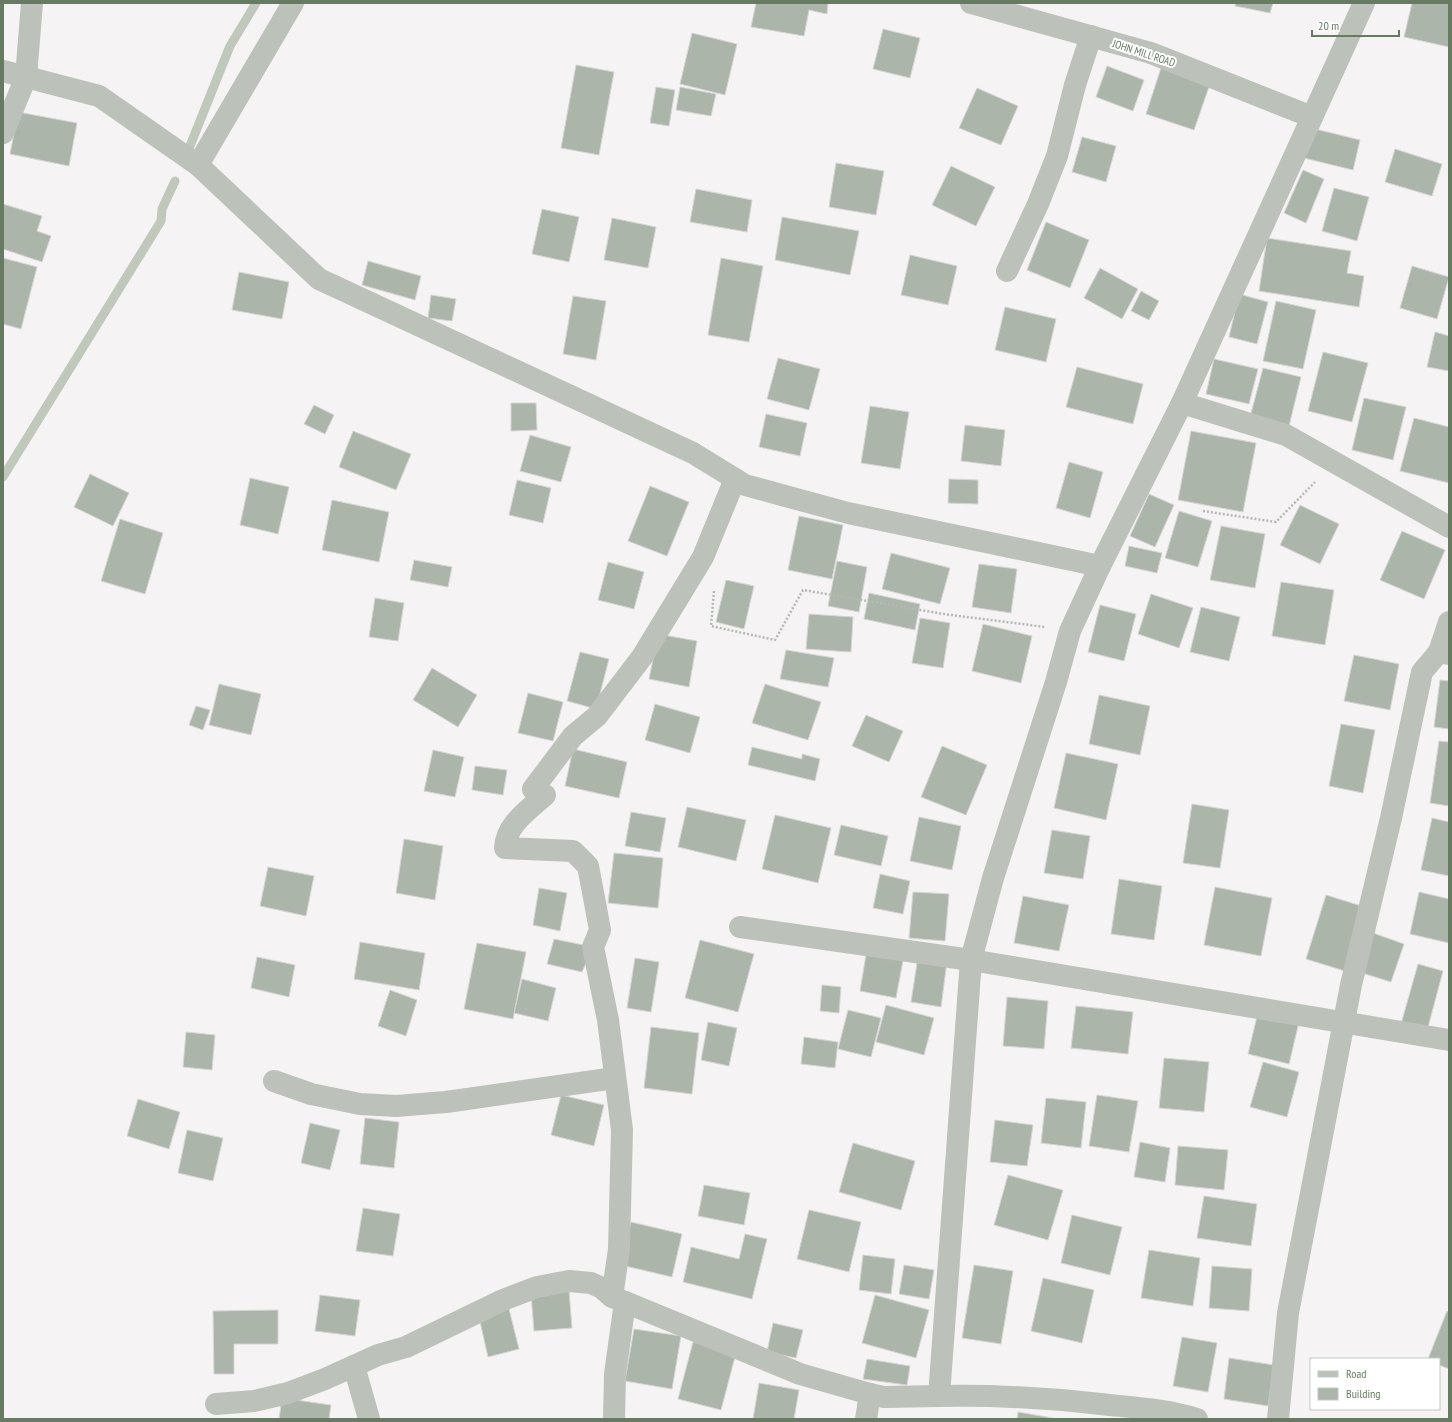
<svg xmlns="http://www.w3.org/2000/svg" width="1452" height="1422" font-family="'PT Sans Narrow',sans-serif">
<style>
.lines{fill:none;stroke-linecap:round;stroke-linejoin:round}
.stream{stroke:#bfc8ba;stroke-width:9}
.building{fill:#abb5a9;stroke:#d7d5d6}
.path{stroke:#b4b9b3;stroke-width:2.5;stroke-dasharray:2 2;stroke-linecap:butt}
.street{stroke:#bcc2ba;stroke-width:22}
.labels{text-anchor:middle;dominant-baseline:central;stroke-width:4;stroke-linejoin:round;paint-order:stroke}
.street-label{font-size:11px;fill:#677b63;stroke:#fff}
</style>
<rect width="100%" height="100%" fill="#f6f3f4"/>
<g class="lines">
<g class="stream">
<path d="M 190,146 L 230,46 L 256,3"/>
<path d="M 3,477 L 161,221 L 162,209 L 175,181"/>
</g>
</g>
<g class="building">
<path d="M 756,3 L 828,3 L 827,14 L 809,10 L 804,36 L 751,27 Z"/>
<path d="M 1236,3 L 1273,3 L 1270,13 L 1235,6 Z"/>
<path d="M 1412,3 L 1449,3 L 1449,47 L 1404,37 Z"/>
<path d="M 883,29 L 920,38 L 910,78 L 873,69 Z"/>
<path d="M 692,33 L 737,44 L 725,95 L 680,84 Z"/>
<path d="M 576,65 L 614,72 L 599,155 L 561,148 Z"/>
<path d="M 1107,66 L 1144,80 L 1133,111 L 1096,97 Z"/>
<path d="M 1161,68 L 1210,84 L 1194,130 L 1146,114 Z"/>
<path d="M 656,87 L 675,90 L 669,126 L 650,123 Z"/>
<path d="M 680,87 L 716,94 L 711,116 L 676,110 Z"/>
<path d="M 977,88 L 1018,106 L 1001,145 L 959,128 Z"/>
<path d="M 18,112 L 77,123 L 69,166 L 10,154 Z"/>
<path d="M 1307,127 L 1360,140 L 1353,170 L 1300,157 Z"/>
<path d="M 1082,137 L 1116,146 L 1106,182 L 1072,172 Z"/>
<path d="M 1395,149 L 1442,164 L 1432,196 L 1385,182 Z"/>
<path d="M 836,163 L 884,171 L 876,215 L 829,207 Z"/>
<path d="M 951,166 L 995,187 L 976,226 L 932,205 Z"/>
<path d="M 1303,170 L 1324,179 L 1306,223 L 1284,213 Z"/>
<path d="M 1334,188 L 1369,197 L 1357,241 L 1322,231 Z"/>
<path d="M 696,189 L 752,200 L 747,232 L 690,222 Z"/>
<path d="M 3,204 L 42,216 L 37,231 L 51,236 L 42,262 L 3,249 Z"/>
<path d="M 542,209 L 579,217 L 569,262 L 532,254 Z"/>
<path d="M 782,217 L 859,231 L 850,275 L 775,260 Z"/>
<path d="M 612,218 L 656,227 L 648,268 L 604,260 Z"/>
<path d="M 1046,222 L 1089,240 L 1070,288 L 1027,270 Z"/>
<path d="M 1267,238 L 1351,251 L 1347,273 L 1364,276 L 1359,307 L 1259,291 Z"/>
<path d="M 910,255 L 957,266 L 948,305 L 901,295 Z"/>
<path d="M 3,258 L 37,267 L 21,329 L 3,324 Z"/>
<path d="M 721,258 L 763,266 L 749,342 L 708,335 Z"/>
<path d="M 368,261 L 421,276 L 415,300 L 362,285 Z"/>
<path d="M 1412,266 L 1449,277 L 1437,319 L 1400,308 Z"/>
<path d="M 1100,268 L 1138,289 L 1122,319 L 1084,298 Z"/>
<path d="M 239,272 L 289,282 L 282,319 L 232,310 Z"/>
<path d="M 1141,291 L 1159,301 L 1149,320 L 1131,311 Z"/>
<path d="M 1239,294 L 1268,302 L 1257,344 L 1229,337 Z"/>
<path d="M 431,295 L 456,299 L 452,321 L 428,318 Z"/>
<path d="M 573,296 L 606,301 L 596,360 L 563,354 Z"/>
<path d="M 1276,301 L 1316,310 L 1303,369 L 1263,361 Z"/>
<path d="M 1005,307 L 1056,319 L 1046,362 L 995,350 Z"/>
<path d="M 1435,332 L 1449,336 L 1449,371 L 1427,367 Z"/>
<path d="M 1323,352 L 1368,363 L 1352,422 L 1308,411 Z"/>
<path d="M 778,358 L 820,369 L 809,410 L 767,399 Z"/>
<path d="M 1214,359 L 1258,369 L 1249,404 L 1206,394 Z"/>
<path d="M 1077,367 L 1143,384 L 1133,424 L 1066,407 Z"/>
<path d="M 1263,368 L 1301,377 L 1289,426 L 1250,417 Z"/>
<path d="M 1364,398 L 1406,407 L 1393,460 L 1352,450 Z"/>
<path d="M 511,403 L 536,403 L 537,430 L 511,431 Z"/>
<path d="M 314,405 L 334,415 L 325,434 L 304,424 Z"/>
<path d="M 870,406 L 909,412 L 900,469 L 861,463 Z"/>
<path d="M 766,414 L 807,423 L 800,456 L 759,447 Z"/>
<path d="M 1414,418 L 1449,427 L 1449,483 L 1400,471 Z"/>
<path d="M 965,425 L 1005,430 L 1001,466 L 961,461 Z"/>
<path d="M 353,431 L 411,454 L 396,490 L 339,467 Z"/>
<path d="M 1191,431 L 1256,443 L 1243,512 L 1178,500 Z"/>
<path d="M 530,435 L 571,447 L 561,482 L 520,471 Z"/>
<path d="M 1069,462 L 1103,472 L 1090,518 L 1056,508 Z"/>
<path d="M 90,474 L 129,493 L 113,526 L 74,507 Z"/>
<path d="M 250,478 L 289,487 L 278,534 L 240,525 Z"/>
<path d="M 949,479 L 978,480 L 978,504 L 948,503 Z"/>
<path d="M 517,480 L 551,488 L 543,523 L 509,515 Z"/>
<path d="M 650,486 L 689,502 L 667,556 L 628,541 Z"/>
<path d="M 1149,494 L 1174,505 L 1155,547 L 1130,536 Z"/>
<path d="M 332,500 L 389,512 L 379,562 L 322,550 Z"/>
<path d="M 1300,505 L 1339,524 L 1320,564 L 1280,545 Z"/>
<path d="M 1179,511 L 1212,521 L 1198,567 L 1165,558 Z"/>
<path d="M 799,516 L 843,525 L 832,579 L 788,570 Z"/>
<path d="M 120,519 L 163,533 L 145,594 L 101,581 Z"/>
<path d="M 1221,526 L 1265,534 L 1255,588 L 1210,580 Z"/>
<path d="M 1402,531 L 1445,550 L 1424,599 L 1380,580 Z"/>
<path d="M 1129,546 L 1162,553 L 1157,573 L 1125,566 Z"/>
<path d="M 891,553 L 950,568 L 940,604 L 882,589 Z"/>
<path d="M 414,560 L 452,567 L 448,587 L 410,580 Z"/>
<path d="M 837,561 L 867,567 L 859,612 L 828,606 Z"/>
<path d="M 608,562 L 644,572 L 634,609 L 598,600 Z"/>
<path d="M 979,564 L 1017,569 L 1011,613 L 972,607 Z"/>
<path d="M 726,580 L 754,586 L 744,629 L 716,622 Z"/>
<path d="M 1281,582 L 1334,590 L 1325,645 L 1272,636 Z"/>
<path d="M 869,593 L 920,604 L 915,630 L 864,619 Z"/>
<path d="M 1151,594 L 1193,608 L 1179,648 L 1138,634 Z"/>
<path d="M 375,598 L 404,603 L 398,641 L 369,637 Z"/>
<path d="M 1100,605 L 1136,614 L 1124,661 L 1088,652 Z"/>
<path d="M 1201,607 L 1240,617 L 1229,661 L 1190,652 Z"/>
<path d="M 809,614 L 853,617 L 851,652 L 806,649 Z"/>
<path d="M 920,618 L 950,623 L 943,668 L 912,663 Z"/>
<path d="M 983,624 L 1032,636 L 1021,683 L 972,671 Z"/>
<path d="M 658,634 L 697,641 L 689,687 L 649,679 Z"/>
<path d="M 786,650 L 834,658 L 828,687 L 780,679 Z"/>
<path d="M 580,652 L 609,659 L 596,709 L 567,701 Z"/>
<path d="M 1354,655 L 1399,664 L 1390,710 L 1344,701 Z"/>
<path d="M 432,668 L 477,695 L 458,727 L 413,700 Z"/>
<path d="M 1440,680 L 1449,681 L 1449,729 L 1434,727 Z"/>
<path d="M 219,684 L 261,694 L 251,735 L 209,725 Z"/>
<path d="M 765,684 L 821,702 L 808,740 L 752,723 Z"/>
<path d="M 528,693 L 563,702 L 553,741 L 518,733 Z"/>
<path d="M 1099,695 L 1150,706 L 1140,755 L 1089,744 Z"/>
<path d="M 655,704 L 700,717 L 690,753 L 645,740 Z"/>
<path d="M 196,706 L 210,710 L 203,730 L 189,725 Z"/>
<path d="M 866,715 L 903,731 L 889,762 L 852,746 Z"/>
<path d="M 1341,724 L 1375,730 L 1363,793 L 1329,786 Z"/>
<path d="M 1439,741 L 1449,742 L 1449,806 L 1430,803 Z"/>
<path d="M 942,746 L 987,765 L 966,815 L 921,797 Z"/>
<path d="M 752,747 L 802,759 L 802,754 L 820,759 L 815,781 L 748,765 Z"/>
<path d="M 573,749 L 627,762 L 619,798 L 565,786 Z"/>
<path d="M 433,750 L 464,757 L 455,797 L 424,791 Z"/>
<path d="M 1066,753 L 1118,764 L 1106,820 L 1054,808 Z"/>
<path d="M 475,766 L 507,770 L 503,795 L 472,790 Z"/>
<path d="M 1192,804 L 1229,810 L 1220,868 L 1183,863 Z"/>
<path d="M 687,807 L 746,820 L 736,861 L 678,847 Z"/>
<path d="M 631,812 L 666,818 L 660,852 L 625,846 Z"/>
<path d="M 775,815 L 831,828 L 818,883 L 762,869 Z"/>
<path d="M 919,817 L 961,826 L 952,870 L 910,861 Z"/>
<path d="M 1432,818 L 1449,822 L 1449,876 L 1421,870 Z"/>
<path d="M 841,825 L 888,836 L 881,866 L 834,855 Z"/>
<path d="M 1052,830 L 1090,836 L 1083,879 L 1044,873 Z"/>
<path d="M 404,839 L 443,846 L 435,900 L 396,893 Z"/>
<path d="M 614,853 L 663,858 L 658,908 L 608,903 Z"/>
<path d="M 268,867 L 314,876 L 306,916 L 260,906 Z"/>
<path d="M 880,874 L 910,881 L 903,914 L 873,908 Z"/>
<path d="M 1119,879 L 1162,886 L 1154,940 L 1111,934 Z"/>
<path d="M 1215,887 L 1272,898 L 1261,956 L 1204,945 Z"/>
<path d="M 539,888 L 567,893 L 560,931 L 533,925 Z"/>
<path d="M 913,892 L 949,894 L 945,941 L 909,938 Z"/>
<path d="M 1419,892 L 1449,899 L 1449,943 L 1410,934 Z"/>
<path d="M 1326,895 L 1368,908 L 1348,972 L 1306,959 Z"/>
<path d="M 1023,896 L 1069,905 L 1059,951 L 1014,943 Z"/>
<path d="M 1373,933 L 1404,944 L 1391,982 L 1359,972 Z"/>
<path d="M 554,939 L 593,947 L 582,972 L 547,964 Z"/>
<path d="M 700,940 L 754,954 L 738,1012 L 685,998 Z"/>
<path d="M 360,942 L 425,953 L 419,990 L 354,979 Z"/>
<path d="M 477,943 L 526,952 L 513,1019 L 464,1009 Z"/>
<path d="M 867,949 L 904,955 L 896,998 L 860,991 Z"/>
<path d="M 257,957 L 295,965 L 289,997 L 251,988 Z"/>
<path d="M 918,957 L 947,961 L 941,1007 L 911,1002 Z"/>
<path d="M 635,958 L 659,962 L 651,1012 L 627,1008 Z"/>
<path d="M 1418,964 L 1443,971 L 1427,1031 L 1401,1024 Z"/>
<path d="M 522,979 L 556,988 L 548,1021 L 514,1013 Z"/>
<path d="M 822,985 L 841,987 L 839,1013 L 820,1011 Z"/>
<path d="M 390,990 L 417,1000 L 406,1036 L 378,1026 Z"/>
<path d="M 1007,997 L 1048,1001 L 1044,1049 L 1003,1046 Z"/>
<path d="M 886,1005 L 934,1018 L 924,1055 L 876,1042 Z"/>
<path d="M 1076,1006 L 1133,1012 L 1128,1054 L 1071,1048 Z"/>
<path d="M 848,1010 L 881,1018 L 871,1057 L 838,1049 Z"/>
<path d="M 1258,1012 L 1299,1022 L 1289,1064 L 1248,1054 Z"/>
<path d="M 708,1022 L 737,1028 L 729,1066 L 701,1060 Z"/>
<path d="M 651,1027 L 699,1033 L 692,1094 L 644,1088 Z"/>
<path d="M 186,1032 L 215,1035 L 212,1070 L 183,1067 Z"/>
<path d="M 804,1037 L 838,1042 L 835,1068 L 801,1064 Z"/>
<path d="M 1164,1058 L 1209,1062 L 1204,1112 L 1159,1108 Z"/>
<path d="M 1263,1062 L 1299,1072 L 1287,1117 L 1250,1107 Z"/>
<path d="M 561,1095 L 604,1105 L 594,1146 L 551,1135 Z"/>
<path d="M 1097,1095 L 1138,1101 L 1129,1152 L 1089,1146 Z"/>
<path d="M 1046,1098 L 1086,1102 L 1081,1148 L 1041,1143 Z"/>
<path d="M 138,1099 L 180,1112 L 169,1149 L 127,1136 Z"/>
<path d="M 365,1118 L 399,1122 L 394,1168 L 360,1164 Z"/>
<path d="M 995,1120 L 1033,1125 L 1027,1166 L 990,1162 Z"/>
<path d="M 310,1123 L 340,1130 L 330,1170 L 301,1163 Z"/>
<path d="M 187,1130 L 223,1138 L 213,1181 L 178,1173 Z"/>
<path d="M 1140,1142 L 1170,1148 L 1165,1182 L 1134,1177 Z"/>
<path d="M 853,1143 L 915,1161 L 901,1210 L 839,1192 Z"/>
<path d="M 1178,1146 L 1228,1150 L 1224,1190 L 1175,1185 Z"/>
<path d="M 1008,1175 L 1063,1190 L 1048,1240 L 994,1225 Z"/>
<path d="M 704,1185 L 750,1193 L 744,1225 L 698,1216 Z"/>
<path d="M 1204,1196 L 1257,1204 L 1251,1246 L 1197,1238 Z"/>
<path d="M 363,1208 L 400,1214 L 393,1256 L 356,1251 Z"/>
<path d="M 809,1210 L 861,1222 L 849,1272 L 797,1259 Z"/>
<path d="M 1072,1215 L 1122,1227 L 1110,1275 L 1061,1263 Z"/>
<path d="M 631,1222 L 682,1234 L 672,1277 L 621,1265 Z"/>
<path d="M 745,1234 L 767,1239 L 752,1299 L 683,1282 L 691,1247 L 739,1259 Z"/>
<path d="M 1149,1250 L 1200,1258 L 1193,1306 L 1141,1298 Z"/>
<path d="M 863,1255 L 895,1259 L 891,1294 L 859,1290 Z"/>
<path d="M 904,1265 L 934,1270 L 929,1299 L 899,1294 Z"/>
<path d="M 974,1265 L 1013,1271 L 1001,1344 L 962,1338 Z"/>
<path d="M 1212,1266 L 1252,1269 L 1249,1311 L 1209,1308 Z"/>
<path d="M 1043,1278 L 1094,1290 L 1082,1343 L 1031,1331 Z"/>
<path d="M 569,1291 L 572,1328 L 534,1331 L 531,1294 Z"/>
<path d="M 320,1295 L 360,1300 L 355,1336 L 315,1331 Z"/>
<path d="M 875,1295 L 929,1310 L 916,1358 L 862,1343 Z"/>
<path d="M 509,1309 L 519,1349 L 488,1357 L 479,1317 Z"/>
<path d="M 278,1310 L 278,1344 L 234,1344 L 234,1374 L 214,1374 L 213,1311 Z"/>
<path d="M 1447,1311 L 1449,1312 L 1449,1369 L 1439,1365 L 1439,1359 L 1428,1359 Z"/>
<path d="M 773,1323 L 803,1330 L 796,1358 L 767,1352 Z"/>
<path d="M 634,1329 L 681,1336 L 672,1389 L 625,1381 Z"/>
<path d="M 1182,1337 L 1217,1343 L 1208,1392 L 1173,1386 Z"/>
<path d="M 693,1342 L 736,1353 L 721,1410 L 678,1399 Z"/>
<path d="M 1229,1358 L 1274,1365 L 1268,1406 L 1224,1399 Z"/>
<path d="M 867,1359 L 910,1366 L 907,1385 L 863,1379 Z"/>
<path d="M 759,1383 L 799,1390 L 794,1419 L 753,1419 Z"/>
<path d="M 282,1398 L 331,1405 L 329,1419 L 279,1419 Z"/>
<path d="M 1018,1412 L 1058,1419 L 1017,1419 Z"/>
</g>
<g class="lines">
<g class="path">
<path d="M 1203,511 L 1276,522 L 1315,482"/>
<path d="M 714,591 L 711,626 L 775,640 L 803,590 L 944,614 L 1045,627"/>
</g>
<g class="street">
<path d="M 971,3 L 1151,53 L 1312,117"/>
<path d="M 3,71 L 99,96 L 198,165 L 319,279 L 693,453 L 745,485 L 848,513 L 1100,566"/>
<path d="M 3,133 L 26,77 L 32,3"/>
<path d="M 198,165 L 293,3"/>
<path d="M 1007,271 L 1038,204 L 1057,156 L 1075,85 L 1091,36"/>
<path d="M 1182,403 L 1286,435 L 1449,527"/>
<path d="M 1449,622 L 1439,652 L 1449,654"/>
<path d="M 740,927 L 971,960 L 1449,1040"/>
<path d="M 274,1081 L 311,1094 L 360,1104 L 396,1106 L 446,1102 L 615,1078"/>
<path d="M 625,1302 L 800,1374 L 870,1394"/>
<path d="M 354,1366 L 369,1419"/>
<path d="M 939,1396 C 997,1395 1053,1398 1110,1405 C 1140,1408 1168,1410 1197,1419"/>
<path d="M 216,1404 L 254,1401 L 288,1393 L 325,1379 L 378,1355 L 406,1347 L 503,1300 L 537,1287 L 569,1281 L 591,1283 L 602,1288 L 612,1297"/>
<path d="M 614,1419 L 615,1374 L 625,1302 L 612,1297 L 619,1249 L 622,1130 L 608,1020 L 593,947 L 600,930 L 595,903 L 588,866 L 573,851 L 505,848 C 506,824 529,810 545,795 L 533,789 L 573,736 L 597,716 L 642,657 L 703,557 L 735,479"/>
<path d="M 866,1419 L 870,1394 L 884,1397 L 939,1396 L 971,960 L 993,878 L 1056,682 L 1070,631 L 1100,566 L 1182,403 L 1364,3"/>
<path d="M 1278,1419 L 1288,1313 L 1351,985 L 1391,818 L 1422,672 L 1439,652"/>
</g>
</g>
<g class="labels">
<g class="street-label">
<text transform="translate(1144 53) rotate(18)">JOHN MILL ROAD</text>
</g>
</g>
<rect width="1452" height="1422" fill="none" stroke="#677b63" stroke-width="8"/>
<rect x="1310" y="1358" width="130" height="52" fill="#ffffff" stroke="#c2cac1"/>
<rect x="1318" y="1371" width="20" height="6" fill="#bcc2ba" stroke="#c2cac1"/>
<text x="1346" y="1378" font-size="12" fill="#677b63">Road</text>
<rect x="1318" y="1388" width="20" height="12" fill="#abb5a9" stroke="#c2cac1"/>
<text x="1346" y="1398" font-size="12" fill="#677b63">Building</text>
<path d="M1312 30v6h87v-6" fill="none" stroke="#677b63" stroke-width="2"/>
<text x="1318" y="30" font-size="12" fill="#677b63" stroke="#ffffff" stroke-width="3" paint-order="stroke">20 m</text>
</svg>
